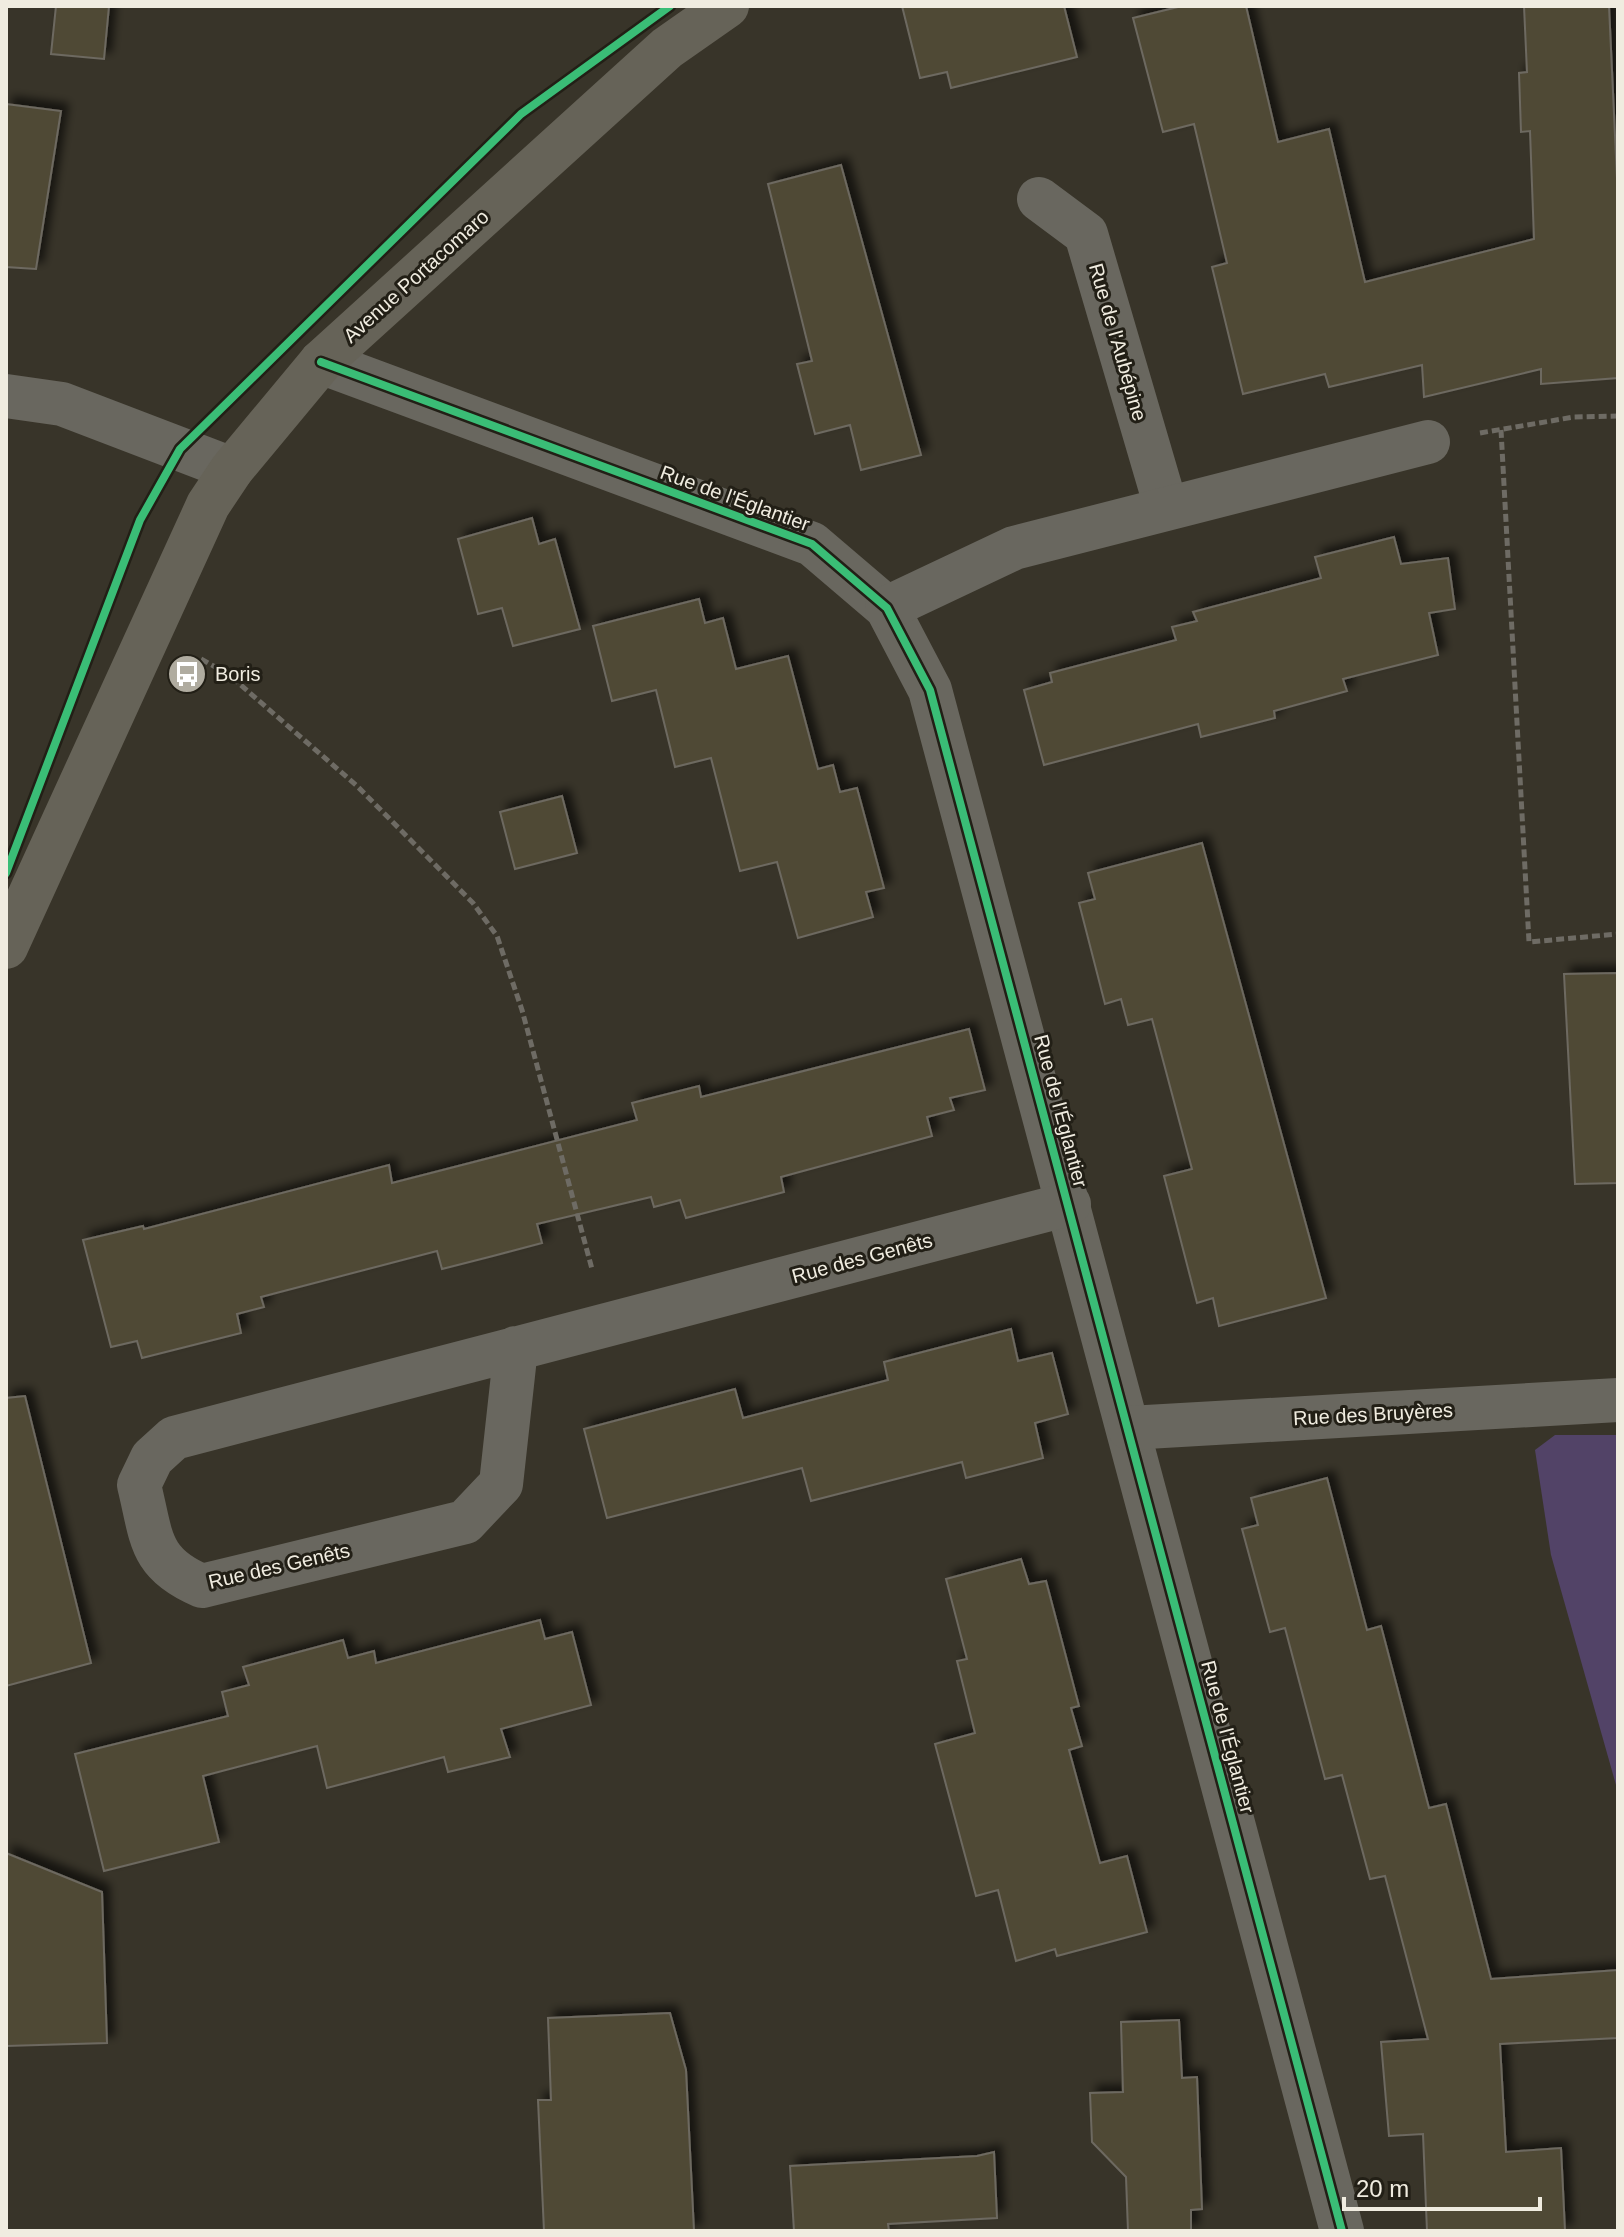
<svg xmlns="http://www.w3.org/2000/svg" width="1624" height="2237" font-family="Arial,sans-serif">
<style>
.green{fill:#524367}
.building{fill:#4f4936;stroke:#6d6960;stroke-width:2;filter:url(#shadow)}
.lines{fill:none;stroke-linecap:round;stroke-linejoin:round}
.path{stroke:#6e6b64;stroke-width:5;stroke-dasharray:8 4;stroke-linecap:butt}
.street{stroke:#69675f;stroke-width:44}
.secondary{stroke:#666358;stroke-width:44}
.cycleway-casing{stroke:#221f16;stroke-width:13}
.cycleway{stroke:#3abd76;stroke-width:8}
.labels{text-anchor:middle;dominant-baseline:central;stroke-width:6;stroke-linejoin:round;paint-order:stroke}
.street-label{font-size:20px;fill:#f0ece0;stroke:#221f16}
.poi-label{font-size:20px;fill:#f0ece0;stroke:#221f16;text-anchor:start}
</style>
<defs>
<filter id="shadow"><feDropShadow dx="7" dy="-7" stdDeviation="4" flood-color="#0009"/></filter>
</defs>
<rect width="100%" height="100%" fill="#383429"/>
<path class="green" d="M 1555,1435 L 1618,1435 L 1618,1792 L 1551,1555 L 1535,1450 Z"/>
<g class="building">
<path d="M 56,6 L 109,6 L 104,59 L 51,54 Z"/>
<path d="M 902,6 L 1064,6 L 1077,57 L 951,88 L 947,72 L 920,78 Z"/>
<path d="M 1182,6 L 1246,6 L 1278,142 L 1329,129 L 1365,282 L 1534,239 L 1530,131 L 1521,132 L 1519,73 L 1527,72 L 1524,6 L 1609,6 L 1618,200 L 1618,378 L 1541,384 L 1541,369 L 1424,397 L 1422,365 L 1329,387 L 1325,374 L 1243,394 L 1212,267 L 1227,263 L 1194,124 L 1163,132 L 1133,18 Z"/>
<path d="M 6,104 L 61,111 L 36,269 L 6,267 Z"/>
<path d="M 841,165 L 921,455 L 861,470 L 850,425 L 815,434 L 797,364 L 812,361 L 768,184 Z"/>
<path d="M 532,518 L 539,544 L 555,539 L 580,629 L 513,646 L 502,608 L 478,614 L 458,539 Z"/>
<path d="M 1394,537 L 1401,564 L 1448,558 L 1455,609 L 1429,613 L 1438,655 L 1343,679 L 1347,691 L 1274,711 L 1275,718 L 1201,737 L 1198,724 L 1044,765 L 1024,690 L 1052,682 L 1050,673 L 1176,640 L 1172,627 L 1197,621 L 1193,612 L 1321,578 L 1315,557 Z"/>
<path d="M 699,599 L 705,623 L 723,618 L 736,669 L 788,656 L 818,769 L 833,765 L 840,792 L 857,788 L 884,888 L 866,892 L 873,917 L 798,938 L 777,862 L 740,871 L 711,758 L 675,767 L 656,690 L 612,701 L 593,626 Z"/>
<path d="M 562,796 L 577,853 L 515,869 L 500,812 Z"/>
<path d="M 1202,843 L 1326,1298 L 1219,1326 L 1213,1298 L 1197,1303 L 1164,1176 L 1192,1169 L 1152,1019 L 1128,1025 L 1121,999 L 1105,1004 L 1079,903 L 1095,899 L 1088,873 Z"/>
<path d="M 1618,973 L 1618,1183 L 1575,1184 L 1564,974 Z"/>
<path d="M 969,1029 L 985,1090 L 950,1098 L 954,1110 L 927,1117 L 932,1136 L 781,1177 L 784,1192 L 686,1218 L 680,1200 L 654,1207 L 651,1197 L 537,1224 L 542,1243 L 493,1256 L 442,1269 L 437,1251 L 261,1297 L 264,1307 L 237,1314 L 241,1333 L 142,1358 L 137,1341 L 111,1347 L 83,1240 L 143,1226 L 144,1229 L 389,1165 L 392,1183 L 637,1120 L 632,1103 L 699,1086 L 701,1097 Z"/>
<path d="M 1011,1329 L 1018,1361 L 1052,1353 L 1068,1414 L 1035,1423 L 1043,1458 L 966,1478 L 962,1462 L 811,1501 L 802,1468 L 607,1518 L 584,1429 L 735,1389 L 743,1418 L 888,1380 L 884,1362 Z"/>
<path d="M 25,1396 L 91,1663 L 6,1686 L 6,1398 Z"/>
<path d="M 1327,1478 L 1367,1630 L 1381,1626 L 1429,1808 L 1446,1804 L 1491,1979 L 1618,1970 L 1618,2038 L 1500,2044 L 1506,2152 L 1561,2148 L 1565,2231 L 1427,2231 L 1423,2134 L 1389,2136 L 1381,2042 L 1428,2039 L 1385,1876 L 1370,1879 L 1342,1775 L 1325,1779 L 1285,1628 L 1270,1632 L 1242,1529 L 1258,1525 L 1251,1498 Z"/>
<path d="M 1021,1559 L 1029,1584 L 1046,1581 L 1079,1706 L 1071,1708 L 1082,1746 L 1069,1750 L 1100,1863 L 1127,1856 L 1147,1932 L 1057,1956 L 1055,1949 L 1016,1961 L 998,1890 L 976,1896 L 935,1744 L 975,1733 L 957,1661 L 967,1659 L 946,1579 Z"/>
<path d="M 540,1620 L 545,1639 L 572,1632 L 591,1705 L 501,1729 L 510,1757 L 448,1772 L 444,1757 L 327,1788 L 317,1746 L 203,1776 L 219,1842 L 104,1871 L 75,1754 L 228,1716 L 222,1692 L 249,1685 L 243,1667 L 343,1640 L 348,1658 L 374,1651 L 376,1663 Z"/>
<path d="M 6,1853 L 102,1892 L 107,2043 L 6,2046 Z"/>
<path d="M 670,2013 L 686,2070 L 694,2231 L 544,2231 L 538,2100 L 551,2100 L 548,2018 Z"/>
<path d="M 1179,2020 L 1182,2078 L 1197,2077 L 1202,2209 L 1191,2210 L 1191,2231 L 1128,2231 L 1126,2177 L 1092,2142 L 1090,2093 L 1123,2092 L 1121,2022 Z"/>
<path d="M 994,2152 L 997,2218 L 888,2224 L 889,2231 L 794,2231 L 790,2166 L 977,2156 Z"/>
</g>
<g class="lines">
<g class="path">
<path d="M 1501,430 L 1529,942 L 1618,934"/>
<path d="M 1480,433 L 1574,417 L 1618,416"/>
<path d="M 201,659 L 228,674 L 356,785 L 473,903 L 497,936 L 522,1010 L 592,1269"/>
</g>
<g class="street">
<path d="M 1039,199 L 1086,234 L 1166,507"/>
<path d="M 321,362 L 812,544 L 887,608 L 930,690 L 1342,2231"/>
<path d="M 6,396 L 62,404 L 232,469"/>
<path d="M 887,608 L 1014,548 L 1428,442"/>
<path d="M 516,1348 L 501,1484 L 465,1522 L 202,1586 C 148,1563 152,1537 139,1485 L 152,1458 L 174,1438 L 1069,1204"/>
<path d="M 1129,1428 L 1618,1400"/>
</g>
<path class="secondary" d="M 6,947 L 208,505 L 232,469 L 321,362 L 667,48 L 727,6"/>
<g class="cycleway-casing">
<g id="cycleway">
<path d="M 321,362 L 812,544 L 887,608 L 930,690 L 1342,2231"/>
<path d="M 6,873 L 140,520 L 180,449 L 521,114 L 670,6"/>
</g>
</g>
<use href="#cycleway" class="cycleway"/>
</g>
<defs>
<g id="bus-disc" transform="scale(2)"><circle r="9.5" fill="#b0aca0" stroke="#221f16"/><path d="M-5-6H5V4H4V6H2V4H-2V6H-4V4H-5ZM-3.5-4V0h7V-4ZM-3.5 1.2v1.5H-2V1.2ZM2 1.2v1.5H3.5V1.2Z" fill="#fff"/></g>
</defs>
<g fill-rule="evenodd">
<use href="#bus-disc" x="187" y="674"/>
</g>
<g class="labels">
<g class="street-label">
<text transform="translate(416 276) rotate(-42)">Avenue Portacomaro</text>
<text transform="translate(1118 342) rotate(74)">Rue de l'Aubépine</text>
<text transform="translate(735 498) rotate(20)">Rue de l'Églantier</text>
<text transform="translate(1061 1111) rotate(75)">Rue de l'Églantier</text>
<text transform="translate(862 1258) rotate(-15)">Rue des Genêts</text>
<text transform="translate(1373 1414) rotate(-3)">Rue des Bruyères</text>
<text transform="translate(279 1566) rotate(-13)">Rue des Genêts</text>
<text transform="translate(1228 1737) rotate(75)">Rue de l'Églantier</text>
</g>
<g class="poi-label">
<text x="215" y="674">Boris</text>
</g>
</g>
<rect width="1624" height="2237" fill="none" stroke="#f0ece0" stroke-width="16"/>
<path d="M1344 2197v12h196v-12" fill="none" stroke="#f0ece0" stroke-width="4"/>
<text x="1356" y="2197" font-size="24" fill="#f0ece0" stroke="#221f16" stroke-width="6" paint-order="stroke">20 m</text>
</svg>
